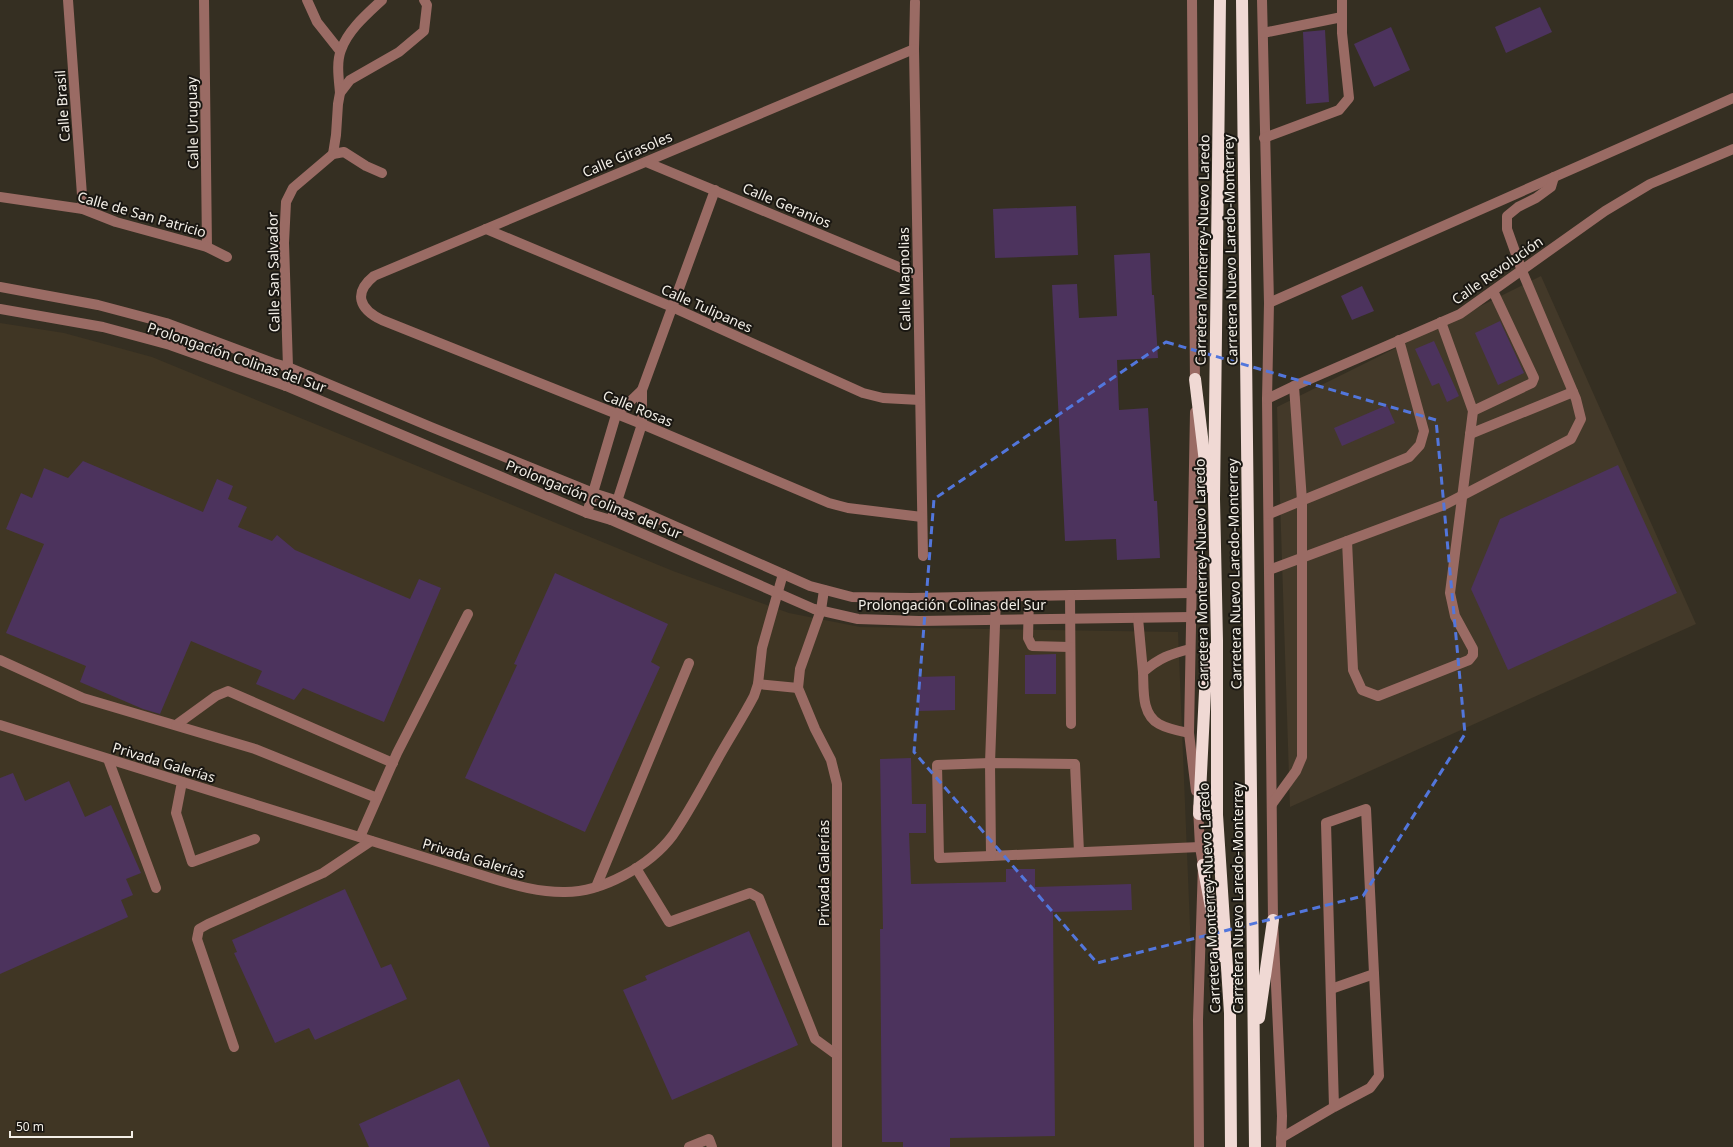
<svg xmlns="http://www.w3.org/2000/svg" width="1733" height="1147" font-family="'Noto Sans',sans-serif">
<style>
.commercial{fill:#433929}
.built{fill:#403624}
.building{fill:#4c335d}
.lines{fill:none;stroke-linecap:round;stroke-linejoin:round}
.minor{stroke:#9a6b64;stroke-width:10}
.highway{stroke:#f0d9d4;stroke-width:12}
.marked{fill:none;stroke:#5276dc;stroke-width:3;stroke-dasharray:8 5;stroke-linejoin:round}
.labels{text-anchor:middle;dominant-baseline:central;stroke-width:4;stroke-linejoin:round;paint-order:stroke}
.street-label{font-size:14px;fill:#f3efe7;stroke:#1a1712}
</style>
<rect width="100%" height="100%" fill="#352f22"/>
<path class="commercial" d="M 1541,276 L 1696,624 L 1290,807 L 1277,407 Z"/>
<path class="built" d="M 0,323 L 64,333 L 152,357 L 673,571 L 789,613 L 860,627 L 1178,632 L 1199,1147 L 0,1147 Z"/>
<g class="building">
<path d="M 1540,7 L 1552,32 L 1506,53 L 1495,27 Z"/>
<path d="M 1391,27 L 1410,70 L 1374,87 L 1354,44 Z"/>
<path d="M 1325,30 L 1329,102 L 1306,104 L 1303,32 Z"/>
<path d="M 1076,206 L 1078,255 L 995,258 L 993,209 Z"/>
<path d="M 1150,253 L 1152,295 L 1154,295 L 1158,358 L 1117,360 L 1119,410 L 1148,408 L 1154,501 L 1157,501 L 1160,558 L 1117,560 L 1116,539 L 1065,541 L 1052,285 L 1077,284 L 1079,318 L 1117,316 L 1114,255 Z"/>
<path d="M 1362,286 L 1374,311 L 1352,320 L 1341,296 Z"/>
<path d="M 1500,321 L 1524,373 L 1498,385 L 1475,333 Z"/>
<path d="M 1434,341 L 1459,396 L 1447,402 L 1439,383 L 1432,386 L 1415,349 Z"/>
<path d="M 1387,405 L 1395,423 L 1342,446 L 1334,428 Z"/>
<path d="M 83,461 L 203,512 L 217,479 L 233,486 L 228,499 L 247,507 L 238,527 L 272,541 L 277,535 L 295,550 L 410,599 L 419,579 L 441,588 L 384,722 L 303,688 L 294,700 L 256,684 L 262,671 L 191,641 L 160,714 L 143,709 L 80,682 L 86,666 L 6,633 L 44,544 L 6,529 L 21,493 L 32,498 L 44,468 L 68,478 Z"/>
<path d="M 1618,465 L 1677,593 L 1508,670 L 1471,589 L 1500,519 Z"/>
<path d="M 555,573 L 668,624 L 651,662 L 660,667 L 585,832 L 465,778 L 517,665 L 514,664 Z"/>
<path d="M 1056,654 L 1056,694 L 1025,694 L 1025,655 Z"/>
<path d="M 955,676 L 955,710 L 919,711 L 918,677 Z"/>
<path d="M 911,758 L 912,804 L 926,804 L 926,833 L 909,833 L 911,884 L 1006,882 L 1006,869 L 1035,869 L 1035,887 L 1131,884 L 1132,910 L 1053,912 L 1055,1136 L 950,1138 L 950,1147 L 903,1147 L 903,1142 L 882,1142 L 880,929 L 883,929 L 880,759 Z"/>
<path d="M 13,773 L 25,801 L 69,781 L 85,817 L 111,805 L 141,873 L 126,879 L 133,895 L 121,900 L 128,917 L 0,974 L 0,778 Z"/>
<path d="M 345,889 L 381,968 L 391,964 L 407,999 L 315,1040 L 309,1028 L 275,1043 L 234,953 L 237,952 L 232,940 Z"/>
<path d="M 749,931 L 798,1045 L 672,1100 L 623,990 L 647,980 L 645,976 Z"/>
<path d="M 459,1079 L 490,1147 L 369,1147 L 359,1124 Z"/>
</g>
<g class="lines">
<g class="minor">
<path d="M 68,0 L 83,209"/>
<path d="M 204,0 L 207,247"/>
<path d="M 307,0 L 317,22 L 340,51"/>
<path d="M 1192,0 L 1195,386"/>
<path d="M 1262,0 L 1269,303 L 1267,399 L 1273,920 L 1282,1116 L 1281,1147"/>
<path d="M 915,2 L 914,49 L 923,556"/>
<path d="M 1263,33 L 1342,17"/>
<path d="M 914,49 L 374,276 C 353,293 359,309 382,320 L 642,424 L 829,503 L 848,508 L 922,517"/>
<path d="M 340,93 C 339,80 336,63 341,50 C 348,30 367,14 382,0"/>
<path d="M 1264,138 L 1339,110 L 1349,98 L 1342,33 L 1342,0"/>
<path d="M 333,154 L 336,135 L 338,104 L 340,93 L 350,80 L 399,52 L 424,31 L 427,5 L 424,0"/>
<path d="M 646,162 L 918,275"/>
<path d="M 0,197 L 83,209 L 116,222 L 207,247 L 227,257"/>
<path d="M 486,229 L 672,307 L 863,393 L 883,398 L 920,400"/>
<path d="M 0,287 L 98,305 L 166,323 L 273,363 L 288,367 L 431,427 L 593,493 L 618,501 L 810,586 L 852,597 L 911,598 L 1191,593"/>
<path d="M 1269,303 L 1733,98"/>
<path d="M 0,309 L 103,327 L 170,345 L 286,386 L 587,513 L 611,520 L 814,609 L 858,619 L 919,621 L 1192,617"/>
<path d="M 286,386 L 288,367 L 284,243 L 286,202 L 293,188 L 333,154 L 344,152 L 366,166 L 382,173"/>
<path d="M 1267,399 L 1294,386 L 1460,314 L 1605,211 L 1650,184 L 1733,149"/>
<path d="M 1473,411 L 1532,383 L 1534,378 L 1493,291"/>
<path d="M 1195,412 L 1189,733 L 1196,791"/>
<path d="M 1470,434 L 1573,392"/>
<path d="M 587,513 L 616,415 L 642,390"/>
<path d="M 1269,514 L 1409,457 L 1420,445 L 1424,431 L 1399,340"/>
<path d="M 611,520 L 642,424 L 642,390 L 715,190"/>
<path d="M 1347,541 L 1353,670 L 1362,690 L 1378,696 L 1469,660 L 1473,655 L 1473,649 L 1455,616 L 1450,593 L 1473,411 L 1441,322"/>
<path d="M 1269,570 L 1444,505 L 1571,439 L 1581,419 L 1576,399 L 1522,271 L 1507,229 L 1507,216 L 1518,207 L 1536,198 L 1551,187 L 1554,177"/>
<path d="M 824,590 L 821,610 L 800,669 L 798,688 L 815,729 L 831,760 L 837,784 L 837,1147"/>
<path d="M 1070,595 L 1071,724"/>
<path d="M 1029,596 L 1028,638 L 1032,646 L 1070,647"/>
<path d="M 996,597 L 990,763 L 991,856 L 1200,847 L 1219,845"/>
<path d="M 1138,618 L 1143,672"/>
<path d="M 0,660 L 83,698 L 255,749 L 377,798"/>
<path d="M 758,684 L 798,688"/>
<path d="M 0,725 L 494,879 C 517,886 539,892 563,892 C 601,893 650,866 673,835 C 689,812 702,787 716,762 C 728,740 742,719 754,696 L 758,684 L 762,648 L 783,574"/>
<path d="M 176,725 L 216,696 L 228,691 L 393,763"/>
<path d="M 1189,733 C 1179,731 1168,729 1159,724 C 1141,714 1144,689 1143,672 C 1159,658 1170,654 1190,649"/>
<path d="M 108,759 L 156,888"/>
<path d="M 182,782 L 176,813 L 192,862 L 255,839"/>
<path d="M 1272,804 L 1296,771 L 1302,757 L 1302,501 L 1294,386"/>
<path d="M 1198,807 L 1200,847 L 1203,865 L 1198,1020 L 1199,1147"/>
<path d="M 360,837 L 397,753 L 468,614"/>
<path d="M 991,856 L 939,858 L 937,765 L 990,763 L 1075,764 L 1079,852"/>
<path d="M 636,868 L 669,922 L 750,893 L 759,898 L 815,1039 L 837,1055"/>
<path d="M 596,887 L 689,663"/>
<path d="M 1331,989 L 1374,974"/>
<path d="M 234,1047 L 197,939 L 199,929 L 208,924 L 323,873 L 371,841"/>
<path d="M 1281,1138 L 1334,1107 L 1370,1088 L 1379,1076 L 1366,809 L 1326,823 L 1334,1107"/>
<path d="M 689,1147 L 709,1139 L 712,1147"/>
</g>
<g class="highway">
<path d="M 1220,0 L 1214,499 L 1217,641 L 1217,815 L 1230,1013 L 1231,1147"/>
<path d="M 1242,0 L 1255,1147"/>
<path d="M 1195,379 L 1208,487"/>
<path d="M 1199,814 L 1206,671 L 1214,648"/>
<path d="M 1203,865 L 1220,956"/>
<path d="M 1259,1018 L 1273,920"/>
</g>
</g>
<path class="marked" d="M 1166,342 L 1436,420 L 1465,734 L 1363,896 L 1097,963 L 914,752 L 934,499 Z"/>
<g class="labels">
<g class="street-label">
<text transform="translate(62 106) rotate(-94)">Calle Brasil</text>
<text transform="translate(192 123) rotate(-91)">Calle Uruguay</text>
<text transform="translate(627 154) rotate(-23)">Calle Girasoles</text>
<text transform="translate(787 205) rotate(23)">Calle Geranios</text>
<text transform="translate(142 214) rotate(16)">Calle de San Patricio</text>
<text transform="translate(1202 250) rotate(-89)">Carretera Monterrey-Nuevo Laredo</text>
<text transform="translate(1230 250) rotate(-91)">Carretera Nuevo Laredo-Monterrey</text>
<text transform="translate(1497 270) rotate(-35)">Calle Revolución</text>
<text transform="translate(273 272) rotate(-91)">Calle San Salvador</text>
<text transform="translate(904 279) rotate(-91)">Calle Magnolias</text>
<text transform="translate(707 308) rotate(24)">Calle Tulipanes</text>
<text transform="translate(237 357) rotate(19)">Prolongación Colinas del Sur</text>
<text transform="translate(638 408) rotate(22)">Calle Rosas</text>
<text transform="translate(594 499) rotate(22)">Prolongación Colinas del Sur</text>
<text transform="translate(1201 574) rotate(-91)">Carretera Monterrey-Nuevo Laredo</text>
<text transform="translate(1234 574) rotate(-91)">Carretera Nuevo Laredo-Monterrey</text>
<text x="952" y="604">Prolongación Colinas del Sur</text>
<text transform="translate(164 762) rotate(17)">Privada Galerías</text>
<text transform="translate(474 858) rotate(17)">Privada Galerías</text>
<text transform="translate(823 873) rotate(-90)">Privada Galerías</text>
<text transform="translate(1209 898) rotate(-93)">Carretera Monterrey-Nuevo Laredo</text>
<text transform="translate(1237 898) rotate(-90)">Carretera Nuevo Laredo-Monterrey</text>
</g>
</g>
<path d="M10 1131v6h122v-6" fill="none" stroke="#f3efe7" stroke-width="2"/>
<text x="16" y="1131" font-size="12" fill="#f3efe7" stroke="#1a1712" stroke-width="3" paint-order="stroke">50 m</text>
</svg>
